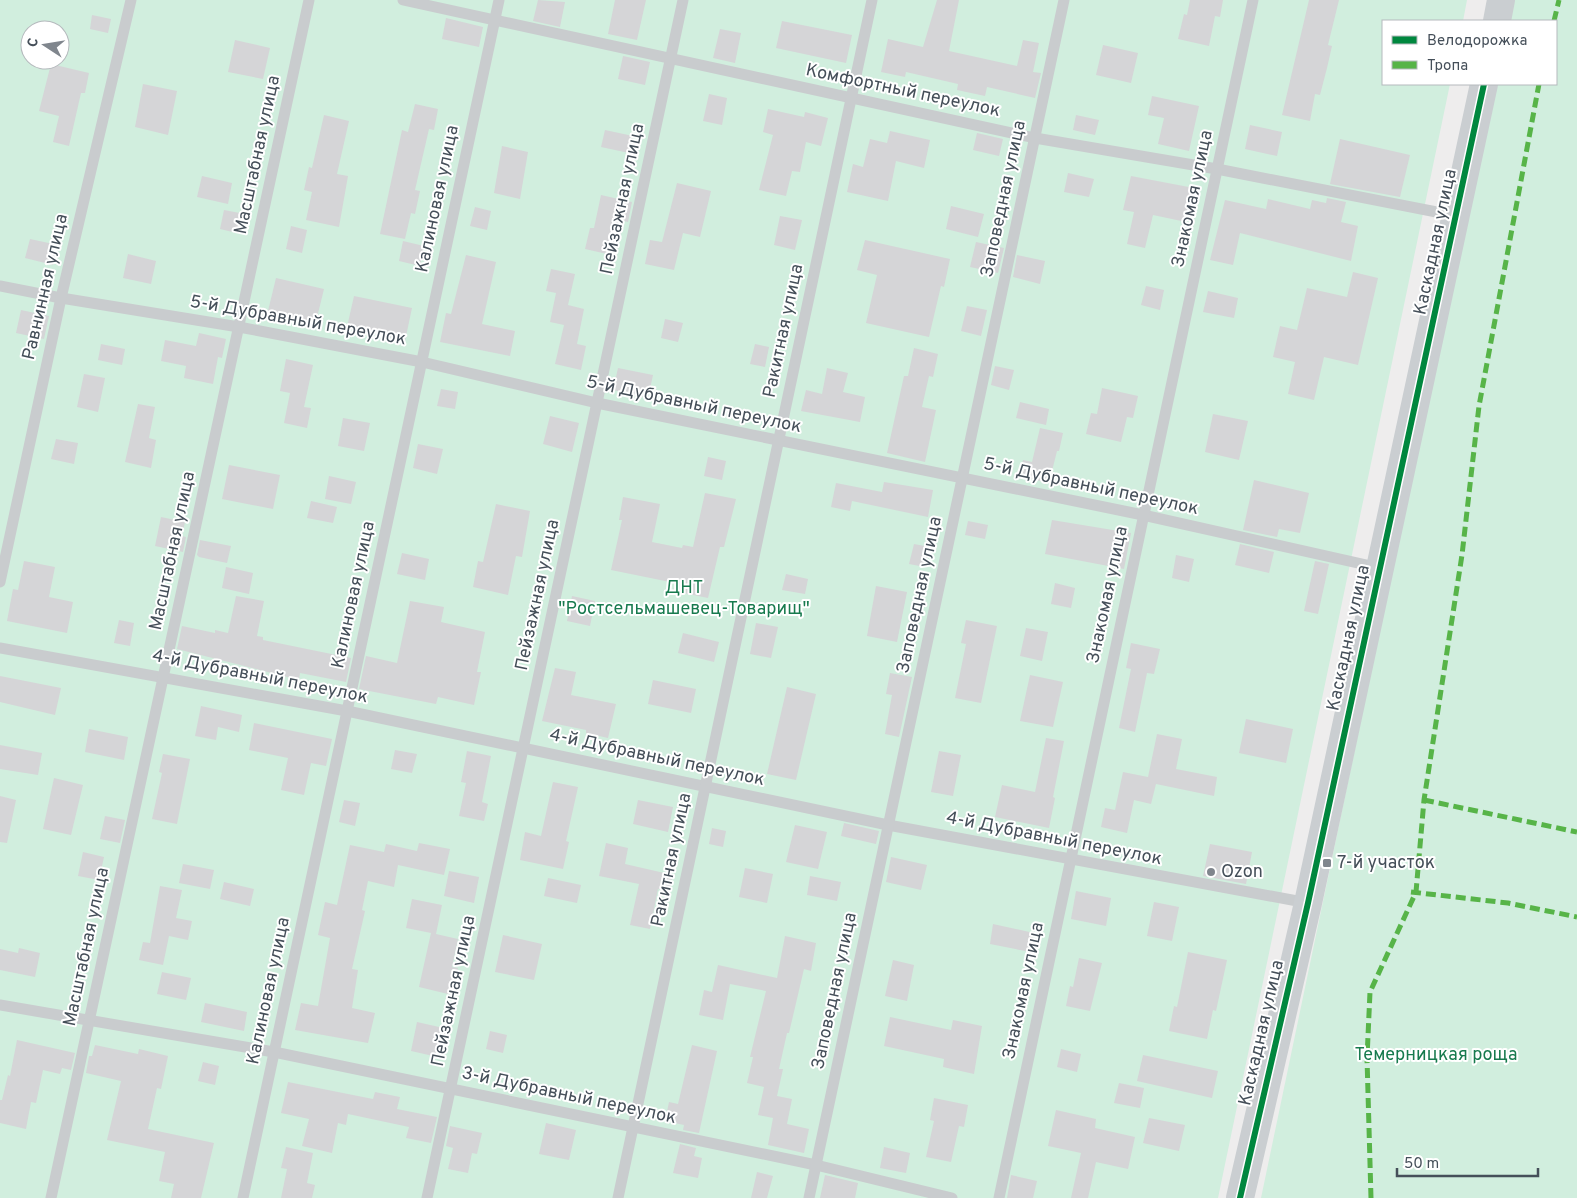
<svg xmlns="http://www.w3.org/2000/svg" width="1577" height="1198" font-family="Overpass,sans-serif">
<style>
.green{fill:#d1eede;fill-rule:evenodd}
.building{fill:#d5d5d7}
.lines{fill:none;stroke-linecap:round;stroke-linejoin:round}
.lane{stroke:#c9ccce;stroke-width:11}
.secondary{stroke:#caced1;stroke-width:28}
.quiet{stroke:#57b448;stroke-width:5;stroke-dasharray:10 5;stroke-linecap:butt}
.cycleway-casing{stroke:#fff;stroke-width:9}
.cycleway{stroke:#00873e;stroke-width:6}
.poi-dot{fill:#80868d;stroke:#fff;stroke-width:2}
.labels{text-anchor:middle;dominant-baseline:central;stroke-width:4;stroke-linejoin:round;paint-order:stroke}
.street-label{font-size:18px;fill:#454f59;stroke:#fff}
.park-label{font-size:18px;fill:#177a4e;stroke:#fff}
.poi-label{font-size:18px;fill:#454f59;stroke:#fff;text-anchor:start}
</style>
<rect width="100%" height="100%" fill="#eeeded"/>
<g class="green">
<path d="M 0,0 L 1467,0 L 1463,21 L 1383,21 L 1383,84 L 1450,84 L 1218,1198 L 0,1198 ZM 30,30 L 60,30 L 60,60 L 30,60 Z"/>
<path d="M 1511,0 L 1577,0 L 1577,1198 L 1261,1198 L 1494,84 L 1556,84 L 1556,21 L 1507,21 Z"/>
</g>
<g class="building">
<path d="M 538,0 L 565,2 L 560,27 L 533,21 Z"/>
<path d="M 615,0 L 646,0 L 637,40 L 608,34 Z"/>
<path d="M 937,0 L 959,0 L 949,51 L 1017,66 L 1023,40 L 1039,43 L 1033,72 L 1041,73 L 1035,98 L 987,87 L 985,96 L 957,90 L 958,84 L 906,72 L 905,77 L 881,72 L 888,39 L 923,47 Z"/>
<path d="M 1190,0 L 1223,0 L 1220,17 L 1215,16 L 1209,46 L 1178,39 L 1184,14 L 1187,15 Z"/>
<path d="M 1309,0 L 1339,0 L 1328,45 L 1332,46 L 1327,68 L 1320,95 L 1315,94 L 1310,121 L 1282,115 Z"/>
<path d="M 92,15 L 111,19 L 108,33 L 90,29 Z"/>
<path d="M 446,18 L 483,27 L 479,47 L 442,39 Z"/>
<path d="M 782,21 L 852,35 L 846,63 L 776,48 Z"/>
<path d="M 720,29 L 741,33 L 735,63 L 713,58 Z"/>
<path d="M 235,40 L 270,48 L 263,79 L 228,72 Z"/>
<path d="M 1103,45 L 1138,53 L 1131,83 L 1096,75 Z"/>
<path d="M 623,56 L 650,62 L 645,85 L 618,79 Z"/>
<path d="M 51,64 L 89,73 L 85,93 L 81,93 L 69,146 L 53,142 L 59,116 L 39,111 Z"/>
<path d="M 143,84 L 177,91 L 168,135 L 135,127 Z"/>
<path d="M 709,94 L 727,98 L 722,125 L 703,121 Z"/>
<path d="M 1152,96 L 1199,106 L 1189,151 L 1158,144 L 1164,118 L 1148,115 Z"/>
<path d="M 415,104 L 438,109 L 434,130 L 429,129 L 415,190 L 420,191 L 415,214 L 411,213 L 405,239 L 380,234 L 402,130 L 408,132 Z"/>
<path d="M 768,109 L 804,117 L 805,112 L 828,118 L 821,146 L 806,142 L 800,172 L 792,171 L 786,196 L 759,190 L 773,135 L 763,132 Z"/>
<path d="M 324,115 L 349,121 L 337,174 L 348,176 L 339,227 L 306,220 L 312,192 L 304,190 L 309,167 L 312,168 Z"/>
<path d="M 1076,115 L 1099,120 L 1095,135 L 1073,130 Z"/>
<path d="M 1250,125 L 1282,132 L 1277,156 L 1245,149 Z"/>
<path d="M 605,130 L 633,136 L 629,153 L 601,147 Z"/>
<path d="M 890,131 L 930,140 L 924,168 L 896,161 L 888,201 L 847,192 L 853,164 L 863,167 L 870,139 L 887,143 Z"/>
<path d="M 977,133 L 1003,139 L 999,156 L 973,150 Z"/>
<path d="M 1340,139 L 1410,155 L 1400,197 L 1330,184 Z"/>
<path d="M 502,146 L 528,152 L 520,199 L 494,193 Z"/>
<path d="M 1068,173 L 1094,179 L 1089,197 L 1064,192 Z"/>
<path d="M 202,176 L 232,183 L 228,204 L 197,197 Z"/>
<path d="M 1131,176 L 1194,188 L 1186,222 L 1153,215 L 1145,248 L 1127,244 L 1134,212 L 1123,210 Z"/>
<path d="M 677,183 L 711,191 L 700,237 L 683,233 L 674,270 L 645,264 L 650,240 L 662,242 Z"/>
<path d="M 601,195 L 632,202 L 628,222 L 624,221 L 616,256 L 585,249 L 590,228 L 594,228 Z"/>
<path d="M 1327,198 L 1346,202 L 1341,222 L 1358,226 L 1351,261 L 1240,233 L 1233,265 L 1210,260 L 1225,200 L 1266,209 L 1268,199 L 1310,209 L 1312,200 L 1326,203 Z"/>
<path d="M 951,206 L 984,214 L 978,237 L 946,229 Z"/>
<path d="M 475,207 L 491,211 L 487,230 L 470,226 Z"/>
<path d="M 224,210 L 245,214 L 241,234 L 220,229 Z"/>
<path d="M 780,216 L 802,220 L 795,250 L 774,245 Z"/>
<path d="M 291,226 L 307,230 L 302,253 L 286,249 Z"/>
<path d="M 30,239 L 58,245 L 53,265 L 25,258 Z"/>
<path d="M 865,240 L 950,259 L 944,287 L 941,286 L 929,337 L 866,323 L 877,275 L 857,270 Z"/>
<path d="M 403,241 L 424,246 L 420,266 L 399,261 Z"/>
<path d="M 976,242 L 1004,248 L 998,273 L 970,267 Z"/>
<path d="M 128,254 L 156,261 L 151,284 L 123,278 Z"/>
<path d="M 466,255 L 496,262 L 482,324 L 515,331 L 510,356 L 440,342 L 446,313 L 451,314 Z"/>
<path d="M 1017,255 L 1045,261 L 1040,284 L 1013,277 Z"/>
<path d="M 551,269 L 575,274 L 568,305 L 584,309 L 577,344 L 586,346 L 581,370 L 555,364 L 564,325 L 550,322 L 556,293 L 546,291 Z"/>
<path d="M 1353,272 L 1378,278 L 1358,365 L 1324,357 L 1314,400 L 1288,394 L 1295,362 L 1273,357 L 1280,326 L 1297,330 L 1307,288 L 1347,297 Z"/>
<path d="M 276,278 L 324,289 L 315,326 L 267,315 Z"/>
<path d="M 1146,286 L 1164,290 L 1160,310 L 1141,305 Z"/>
<path d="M 1208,291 L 1238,298 L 1234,318 L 1203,312 Z"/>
<path d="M 354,296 L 412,308 L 405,341 L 347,327 Z"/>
<path d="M 967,306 L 987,310 L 981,336 L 961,331 Z"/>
<path d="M 21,310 L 49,316 L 44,339 L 16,333 Z"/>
<path d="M 665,319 L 683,323 L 678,342 L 661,338 Z"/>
<path d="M 199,333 L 226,339 L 222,358 L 218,357 L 213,384 L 184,378 L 186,366 L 161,361 L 165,340 L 196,346 Z"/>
<path d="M 101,344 L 125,349 L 122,365 L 98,360 Z"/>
<path d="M 755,344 L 769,347 L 765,367 L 750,364 Z"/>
<path d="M 914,348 L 938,354 L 933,377 L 929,376 L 922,407 L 936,410 L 925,462 L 887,453 L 904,376 L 908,376 Z"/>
<path d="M 286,359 L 313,365 L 304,407 L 311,408 L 307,428 L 284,423 L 290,393 L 280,391 Z"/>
<path d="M 995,366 L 1014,370 L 1009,390 L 991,385 Z"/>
<path d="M 618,368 L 653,375 L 648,398 L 613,390 Z"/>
<path d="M 827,368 L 848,373 L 843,392 L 865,397 L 860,422 L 801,411 L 806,390 L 822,394 Z"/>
<path d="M 84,374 L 105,378 L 98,412 L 77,407 Z"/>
<path d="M 1102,388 L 1138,396 L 1133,418 L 1127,417 L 1121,442 L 1086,434 L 1091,413 L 1097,414 Z"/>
<path d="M 441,389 L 458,392 L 455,409 L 437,406 Z"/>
<path d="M 1020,402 L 1049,409 L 1046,425 L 1016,418 Z"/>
<path d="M 138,404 L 155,407 L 149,438 L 156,440 L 151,468 L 125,462 Z"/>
<path d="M 1213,414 L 1248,421 L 1239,460 L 1205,452 Z"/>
<path d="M 550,416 L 579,423 L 572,452 L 543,444 Z"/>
<path d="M 343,418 L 370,423 L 364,451 L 338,446 Z"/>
<path d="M 1040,428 L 1063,433 L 1059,451 L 1057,451 L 1049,483 L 1019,476 L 1023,460 L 1032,462 Z"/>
<path d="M 56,439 L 78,443 L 74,464 L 51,459 Z"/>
<path d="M 418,444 L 443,449 L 437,474 L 413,468 Z"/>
<path d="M 708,457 L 726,461 L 722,480 L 704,476 Z"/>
<path d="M 229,465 L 280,475 L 273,509 L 222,499 Z"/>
<path d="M 329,476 L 356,482 L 351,504 L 325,499 Z"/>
<path d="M 1254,480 L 1309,493 L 1300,533 L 1279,529 L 1277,537 L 1243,530 Z"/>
<path d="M 884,482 L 933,490 L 928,517 L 852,501 L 850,511 L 831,507 L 836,483 L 882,492 Z"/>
<path d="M 705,493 L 736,499 L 724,547 L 720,547 L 708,598 L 673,591 L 675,583 L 611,570 L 622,520 L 619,520 L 623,497 L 660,504 L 652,542 L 682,548 L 683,545 L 693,547 Z"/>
<path d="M 311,501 L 337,507 L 333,523 L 307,518 Z"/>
<path d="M 496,504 L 530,511 L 522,557 L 516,556 L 508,595 L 473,587 L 478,561 L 483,562 Z"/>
<path d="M 161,517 L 185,522 L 182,536 L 186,537 L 183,552 L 155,546 Z"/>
<path d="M 1052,520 L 1131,533 L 1124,569 L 1045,554 Z"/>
<path d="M 968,521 L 988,525 L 985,539 L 965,535 Z"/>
<path d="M 200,540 L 231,546 L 227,563 L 199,557 L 197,555 Z"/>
<path d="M 914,544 L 930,547 L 925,567 L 909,564 Z"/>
<path d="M 1240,544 L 1274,552 L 1269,573 L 1235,565 Z"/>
<path d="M 402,553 L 429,559 L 425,580 L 397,574 Z"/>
<path d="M 1176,555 L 1194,559 L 1189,582 L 1172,578 Z"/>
<path d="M 24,561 L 55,567 L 49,597 L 73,602 L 67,633 L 7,621 L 13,589 L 18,590 Z"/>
<path d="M 1315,561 L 1329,564 L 1318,614 L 1304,611 Z"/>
<path d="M 226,567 L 253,573 L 249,594 L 222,588 Z"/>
<path d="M 786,574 L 808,579 L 805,594 L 782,590 Z"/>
<path d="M 1055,583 L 1075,588 L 1071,608 L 1051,604 Z"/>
<path d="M 876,586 L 907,592 L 897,642 L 867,636 Z"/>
<path d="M 236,596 L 264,601 L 257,636 L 263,637 L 263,640 L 351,658 L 346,682 L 300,673 L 299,680 L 177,649 L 182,626 L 215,633 L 215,630 L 228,633 Z"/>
<path d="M 572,596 L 595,601 L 590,626 L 567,621 Z"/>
<path d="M 410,601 L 444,607 L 441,622 L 485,632 L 477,672 L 481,672 L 474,705 L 438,697 L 436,704 L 359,689 L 366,656 L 397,663 Z"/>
<path d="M 119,620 L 134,623 L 130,646 L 114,643 Z"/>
<path d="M 966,620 L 997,626 L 981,703 L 955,698 L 966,644 L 961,643 Z"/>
<path d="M 756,623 L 778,627 L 771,658 L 750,654 Z"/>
<path d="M 1026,628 L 1048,632 L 1042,661 L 1020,656 Z"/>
<path d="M 683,633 L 719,642 L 714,662 L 678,653 Z"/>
<path d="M 1131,643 L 1160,649 L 1154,674 L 1147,673 L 1135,732 L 1119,728 L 1131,669 L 1126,668 Z"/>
<path d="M 555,668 L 576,672 L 571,695 L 616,704 L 608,738 L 586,733 L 586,730 L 542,721 Z"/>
<path d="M 890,673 L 912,677 L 899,737 L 885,734 L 892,695 L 886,694 Z"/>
<path d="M 1030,675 L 1063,682 L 1053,727 L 1020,721 Z"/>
<path d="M 0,676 L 61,688 L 55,715 L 0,702 Z"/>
<path d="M 653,680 L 696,689 L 691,713 L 648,704 Z"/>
<path d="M 787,687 L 816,694 L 796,780 L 767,774 Z"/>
<path d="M 201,706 L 242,715 L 239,732 L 218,727 L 216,740 L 195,736 Z"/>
<path d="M 1246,719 L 1293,729 L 1286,763 L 1239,753 Z"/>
<path d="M 254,723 L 332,739 L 326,766 L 311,763 L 304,795 L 281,790 L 288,758 L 249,750 Z"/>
<path d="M 89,729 L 128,737 L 124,760 L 85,752 Z"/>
<path d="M 1157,734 L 1182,739 L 1176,769 L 1217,777 L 1214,796 L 1156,784 L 1151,804 L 1134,800 L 1127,833 L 1101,827 L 1105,808 L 1115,810 L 1123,772 L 1148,777 Z"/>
<path d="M 1046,738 L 1064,741 L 1053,797 L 1055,798 L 1049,828 L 995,817 L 1002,785 L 1035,792 Z"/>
<path d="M 0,745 L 42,753 L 38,775 L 0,769 Z"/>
<path d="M 395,750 L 417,754 L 412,773 L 391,769 Z"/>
<path d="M 467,751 L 491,756 L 482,802 L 488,804 L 484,821 L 459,816 L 466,783 L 461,782 Z"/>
<path d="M 939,751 L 961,755 L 953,796 L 931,792 Z"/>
<path d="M 163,754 L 190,759 L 177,824 L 152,819 L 162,773 L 159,772 Z"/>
<path d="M 54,778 L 83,785 L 71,835 L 43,829 Z"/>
<path d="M 553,782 L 578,787 L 566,841 L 569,842 L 563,869 L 520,860 L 525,832 L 541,836 Z"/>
<path d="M 0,796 L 16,800 L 7,843 L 0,842 Z"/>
<path d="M 344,800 L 360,803 L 355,826 L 339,822 Z"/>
<path d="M 638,800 L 673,807 L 668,832 L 633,824 Z"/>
<path d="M 105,816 L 125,820 L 120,843 L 100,839 Z"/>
<path d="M 844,823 L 879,831 L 876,844 L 841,836 Z"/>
<path d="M 795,825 L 827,832 L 818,869 L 786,862 Z"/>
<path d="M 712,828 L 726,831 L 723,847 L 709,844 Z"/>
<path d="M 419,843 L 450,849 L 444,875 L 398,865 L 394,887 L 368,881 L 362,910 L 365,911 L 352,969 L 358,970 L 352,1008 L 375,1013 L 368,1043 L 295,1030 L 301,1003 L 318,1006 L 330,938 L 318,935 L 325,902 L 337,905 L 350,845 L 384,852 L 386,844 L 417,851 Z"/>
<path d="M 606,843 L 628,848 L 625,864 L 673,875 L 670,891 L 658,889 L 650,929 L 630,925 L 639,884 L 599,876 Z"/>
<path d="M 1210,844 L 1252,852 L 1246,884 L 1203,876 Z"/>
<path d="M 83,852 L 104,857 L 99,880 L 78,876 Z"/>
<path d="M 891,857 L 927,865 L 921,890 L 886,882 Z"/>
<path d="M 183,864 L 214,870 L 210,889 L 179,883 Z"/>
<path d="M 745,868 L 773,874 L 767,903 L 739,897 Z"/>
<path d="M 449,871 L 479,877 L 474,903 L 444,896 Z"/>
<path d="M 810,876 L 841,882 L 837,901 L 807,895 Z"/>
<path d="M 548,878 L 581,885 L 577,903 L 544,896 Z"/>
<path d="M 224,882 L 254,889 L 250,906 L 220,899 Z"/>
<path d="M 160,886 L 182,890 L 176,918 L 192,921 L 188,940 L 169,936 L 163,965 L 139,960 L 143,942 L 150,943 Z"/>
<path d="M 1076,891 L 1111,898 L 1106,926 L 1071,919 Z"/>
<path d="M 412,899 L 442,905 L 436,934 L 458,939 L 452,967 L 458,968 L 452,995 L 419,987 L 431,933 L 406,928 Z"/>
<path d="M 1154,902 L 1179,907 L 1172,941 L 1147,936 Z"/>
<path d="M 993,924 L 1034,933 L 1030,952 L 990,944 Z"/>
<path d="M 503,935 L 542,944 L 534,980 L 495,972 Z"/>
<path d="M 785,936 L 816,943 L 811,971 L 804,969 L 789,1033 L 787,1033 L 779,1069 L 783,1069 L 777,1096 L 792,1099 L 787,1124 L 809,1129 L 804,1153 L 768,1145 L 773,1118 L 758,1115 L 764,1087 L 747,1083 L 753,1057 L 750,1057 L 766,991 L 730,984 L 723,1020 L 699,1015 L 704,990 L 712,992 L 718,965 L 777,978 Z"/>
<path d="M 19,948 L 40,953 L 35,977 L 0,970 L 0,949 L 18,953 Z"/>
<path d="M 1188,952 L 1227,960 L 1216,1011 L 1213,1010 L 1207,1039 L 1169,1031 L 1174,1006 L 1177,1007 Z"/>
<path d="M 1079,958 L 1102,963 L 1090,1011 L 1066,1006 L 1070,986 L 1073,987 Z"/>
<path d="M 893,960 L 914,965 L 907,1001 L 885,996 Z"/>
<path d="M 162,972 L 191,978 L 186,1000 L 157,994 Z"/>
<path d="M 205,1003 L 247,1012 L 244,1031 L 201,1022 Z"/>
<path d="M 890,1017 L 951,1030 L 953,1020 L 982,1026 L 974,1074 L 943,1067 L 944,1059 L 884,1046 Z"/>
<path d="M 417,1022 L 448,1029 L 442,1058 L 411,1051 Z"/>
<path d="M 490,1031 L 507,1035 L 503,1053 L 486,1049 Z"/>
<path d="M 17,1040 L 75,1053 L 71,1070 L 62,1068 L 60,1074 L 43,1070 L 36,1103 L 31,1102 L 26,1129 L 0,1123 L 0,1100 L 2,1100 L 8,1075 L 10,1076 Z"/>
<path d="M 95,1045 L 138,1054 L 139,1049 L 168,1056 L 161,1089 L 157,1088 L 148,1129 L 214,1143 L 201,1198 L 171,1198 L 174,1184 L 159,1181 L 165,1152 L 107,1140 L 121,1081 L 86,1073 L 89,1056 L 92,1056 Z"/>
<path d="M 692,1045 L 717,1051 L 699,1133 L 683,1130 L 684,1125 L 665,1121 L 669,1102 L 678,1104 Z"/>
<path d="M 1061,1049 L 1081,1054 L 1077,1072 L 1057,1067 Z"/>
<path d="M 1143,1055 L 1218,1071 L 1212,1098 L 1137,1081 Z"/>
<path d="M 203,1062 L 219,1066 L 215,1085 L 198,1081 Z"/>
<path d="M 288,1082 L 373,1099 L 375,1092 L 400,1097 L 397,1109 L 437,1117 L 431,1143 L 406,1138 L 409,1127 L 348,1114 L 346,1125 L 338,1123 L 332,1153 L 302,1146 L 309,1119 L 281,1113 Z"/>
<path d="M 1119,1083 L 1144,1088 L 1140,1108 L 1114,1103 Z"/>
<path d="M 934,1098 L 968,1105 L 964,1127 L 959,1126 L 951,1162 L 926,1157 L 934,1121 L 930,1120 Z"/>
<path d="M 1056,1110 L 1096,1119 L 1095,1128 L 1135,1137 L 1128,1169 L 1096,1162 L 1088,1198 L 1071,1198 L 1081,1153 L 1048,1146 Z"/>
<path d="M 1149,1118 L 1185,1125 L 1179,1151 L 1143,1143 Z"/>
<path d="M 546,1123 L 576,1130 L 569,1160 L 539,1154 Z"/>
<path d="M 450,1126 L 482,1133 L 477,1154 L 472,1153 L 468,1173 L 448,1169 L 453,1148 L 446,1146 Z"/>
<path d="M 680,1144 L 696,1148 L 694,1156 L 702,1158 L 698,1178 L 673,1173 Z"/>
<path d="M 286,1147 L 313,1153 L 307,1183 L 315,1185 L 312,1198 L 281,1198 L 287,1169 L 281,1168 Z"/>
<path d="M 884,1147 L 910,1153 L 906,1173 L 880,1168 Z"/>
<path d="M 757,1172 L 773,1176 L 767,1198 L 751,1198 Z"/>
<path d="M 825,1175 L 858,1183 L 855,1198 L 820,1198 Z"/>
<path d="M 1011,1175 L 1037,1181 L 1033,1198 L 1007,1198 Z"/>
</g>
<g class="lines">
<g class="lane">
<path d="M 403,0 L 1035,138 L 1217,169 L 1457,216"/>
<path d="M 0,286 L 61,298 L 239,327 L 422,362 L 597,403 L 1143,515 L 1380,568"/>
<path d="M 0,582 L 61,298 L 131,0"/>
<path d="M 0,648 L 347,711 L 888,825 L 1308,903"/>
<path d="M 0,1005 L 274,1052 L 816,1165 L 952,1198"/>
<path d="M 51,1198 L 309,0"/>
<path d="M 243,1198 L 499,0"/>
<path d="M 427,1198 L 683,0"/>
<path d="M 618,1198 L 872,0"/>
<path d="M 809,1198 L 1064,0"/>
<path d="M 999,1198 L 1253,0"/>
</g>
<g class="secondary">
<path d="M 1497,21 L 1501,0"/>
<path d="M 1240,1198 L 1308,903 L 1484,84"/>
</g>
<g class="quiet">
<path d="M 1554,21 L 1559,0"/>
<path d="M 1424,800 L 1577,832"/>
<path d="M 1411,892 L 1508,903 L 1577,917"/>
<path d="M 1371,1198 L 1367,1058 L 1370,992 L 1416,892 L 1424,800 L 1462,555 L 1479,406 L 1539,84"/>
</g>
<g class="cycleway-casing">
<path id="cycleway" d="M 1240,1198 L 1308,903 L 1484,84"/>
</g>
<use href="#cycleway" class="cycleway"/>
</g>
<g class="poi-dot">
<rect x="1322" y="858" width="10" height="10" rx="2.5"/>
<circle cx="1211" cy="872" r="5"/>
</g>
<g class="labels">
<g class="street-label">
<text transform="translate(903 91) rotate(12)">Комфортный переулок</text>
<text transform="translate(258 155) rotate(-78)">Масштабная улица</text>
<text transform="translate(438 199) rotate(-78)">Калиновая улица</text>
<text transform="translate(623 199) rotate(-78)">Пейзажная улица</text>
<text transform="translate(1004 199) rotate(-78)">Заповедная улица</text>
<text transform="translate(1193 199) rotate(-78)">Знакомая улица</text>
<text transform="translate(1436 242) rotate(-78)">Каскадная улица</text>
<text transform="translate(46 287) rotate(-77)">Равнинная улица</text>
<text transform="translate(298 321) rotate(10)">5-й Дубравный переулок</text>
<text transform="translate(784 331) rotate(-78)">Ракитная улица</text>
<text transform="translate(694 405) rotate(12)">5-й Дубравный переулок</text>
<text transform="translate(1091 487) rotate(12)">5-й Дубравный переулок</text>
<text transform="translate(173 551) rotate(-78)">Масштабная улица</text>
<text transform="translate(354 595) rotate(-78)">Калиновая улица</text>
<text transform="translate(538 595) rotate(-78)">Пейзажная улица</text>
<text transform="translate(920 595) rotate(-78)">Заповедная улица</text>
<text transform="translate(1108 595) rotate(-78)">Знакомая улица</text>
<text transform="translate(1349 638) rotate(-78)">Каскадная улица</text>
<text transform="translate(260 677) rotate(11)">4-й Дубравный переулок</text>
<text transform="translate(657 758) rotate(12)">4-й Дубравный переулок</text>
<text transform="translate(1054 839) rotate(11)">4-й Дубравный переулок</text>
<text transform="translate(672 860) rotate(-78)">Ракитная улица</text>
<text transform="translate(87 947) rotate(-78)">Масштабная улица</text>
<text transform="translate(269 991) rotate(-78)">Калиновая улица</text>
<text transform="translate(454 991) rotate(-78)">Пейзажная улица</text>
<text transform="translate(835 991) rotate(-78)">Заповедная улица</text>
<text transform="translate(1024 991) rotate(-78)">Знакомая улица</text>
<text transform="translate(1262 1033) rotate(-77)">Каскадная улица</text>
<text transform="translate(569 1096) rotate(12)">3-й Дубравный переулок</text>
</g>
<g class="park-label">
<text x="684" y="588">ДНТ<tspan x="684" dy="21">"Ростсельмашевец-Товарищ"</tspan></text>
<text x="1436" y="1055">Темерницкая роща</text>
</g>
<g class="poi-label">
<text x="1337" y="863">7-й участок</text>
<text x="1221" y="872">Ozon</text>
</g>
</g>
<rect x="1382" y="20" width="175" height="65" fill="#ffffff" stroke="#b5b9bd"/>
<rect x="1392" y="36" width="25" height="8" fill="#00873e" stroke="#b5b9bd"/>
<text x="1427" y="45" font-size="15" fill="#454f59">Велодорожка</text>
<rect x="1392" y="61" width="25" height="8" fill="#57b448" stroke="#b5b9bd"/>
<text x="1427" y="70" font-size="15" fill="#454f59">Тропа</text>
<g transform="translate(45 45) rotate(282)"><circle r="24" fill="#ffffff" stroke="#b5b9bd"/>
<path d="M0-4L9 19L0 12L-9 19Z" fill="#80868d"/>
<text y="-8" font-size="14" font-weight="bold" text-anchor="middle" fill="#454f59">С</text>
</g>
<path d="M1397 1168v8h141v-8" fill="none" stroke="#454f59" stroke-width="2.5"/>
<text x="1404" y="1168" font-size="15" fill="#454f59" stroke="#ffffff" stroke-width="4" paint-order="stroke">50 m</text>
</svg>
